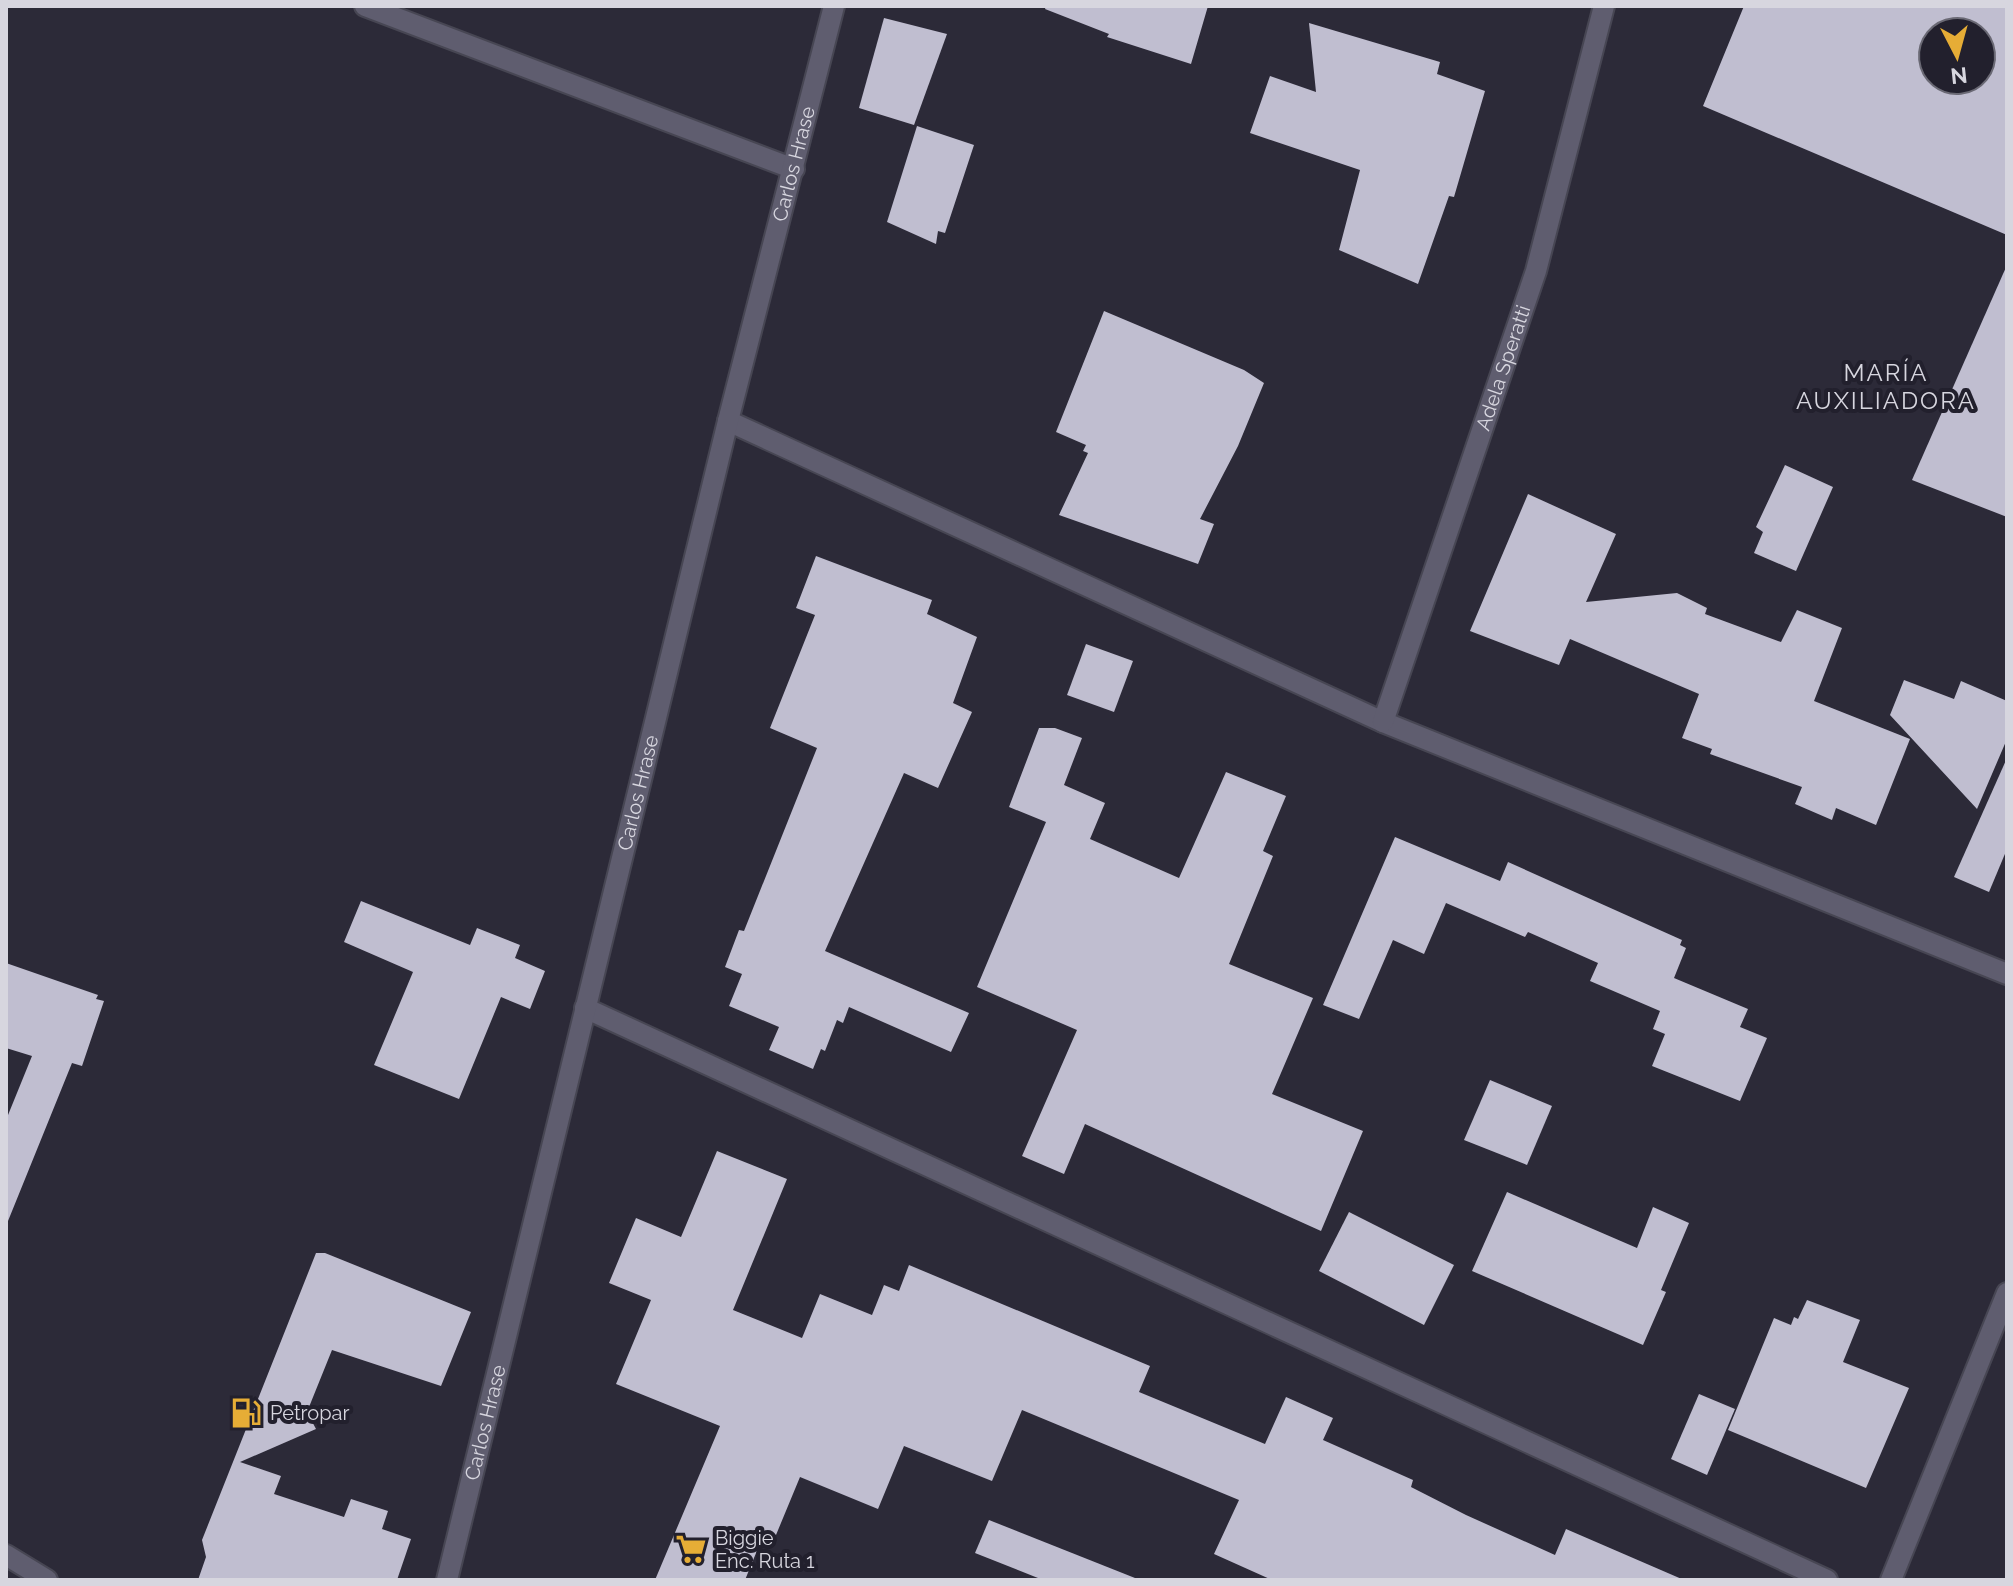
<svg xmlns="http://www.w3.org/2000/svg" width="2013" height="1586" font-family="Raleway,sans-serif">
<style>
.building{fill:#c0bed0;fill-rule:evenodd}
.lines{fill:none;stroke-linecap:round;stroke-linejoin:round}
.minor-casing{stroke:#474653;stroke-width:24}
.minor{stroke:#5f5d6f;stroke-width:20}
.labels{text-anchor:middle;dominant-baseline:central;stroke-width:8;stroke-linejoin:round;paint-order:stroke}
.street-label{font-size:20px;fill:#d7d6df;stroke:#22202d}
.poi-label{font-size:20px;fill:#d7d6df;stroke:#22202d;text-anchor:start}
.quarter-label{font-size:24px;letter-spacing:2px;fill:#d7d6df;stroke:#22202d}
</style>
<rect width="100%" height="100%" fill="#2c2a38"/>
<g class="building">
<path d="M 1046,6 L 1208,6 L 1191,64 L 1107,37 L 1109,34 L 1045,9 Z"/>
<path d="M 1744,6 L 2007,6 L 2007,235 L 1703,106 ZM 1933,32 L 1981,32 L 1981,80 L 1933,80 Z"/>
<path d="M 884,18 L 947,34 L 914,125 L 859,108 Z"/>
<path d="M 1309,23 L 1440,62 L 1437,74 L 1485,91 L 1454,197 L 1449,196 L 1418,284 L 1339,250 L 1360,170 L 1250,133 L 1270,76 L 1316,92 Z"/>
<path d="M 917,126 L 974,145 L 945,233 L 938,231 L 936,244 L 887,222 Z"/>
<path d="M 2007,265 L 2007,517 L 1912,480 Z"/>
<path d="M 1104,311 L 1244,370 L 1264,383 L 1238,446 L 1200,519 L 1214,524 L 1198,564 L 1059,515 L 1088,453 L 1083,451 L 1086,445 L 1056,432 Z"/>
<path d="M 1785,465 L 1833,487 L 1796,571 L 1754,553 L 1763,532 L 1756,527 Z"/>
<path d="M 1528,494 L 1616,534 L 1586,602 L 1677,593 L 1707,608 L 1705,614 L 1781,642 L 1797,610 L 1842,628 L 1814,701 L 1910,739 L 1876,825 L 1836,808 L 1832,820 L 1795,804 L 1802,787 L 1710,754 L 1712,749 L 1682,738 L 1699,694 L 1570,639 L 1559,665 L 1470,631 Z"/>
<path d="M 816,556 L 932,600 L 927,614 L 977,637 L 953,703 L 972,712 L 938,788 L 904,773 L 825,951 L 969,1013 L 951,1052 L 849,1007 L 843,1023 L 837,1020 L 825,1051 L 821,1049 L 813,1069 L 769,1050 L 779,1027 L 729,1006 L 742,974 L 725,967 L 739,930 L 744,931 L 817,748 L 770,728 L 815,615 L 796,608 Z"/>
<path d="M 1086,644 L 1133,661 L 1114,712 L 1067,695 Z"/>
<path d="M 1904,680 L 1954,699 L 1961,681 L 2007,701 L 2007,739 L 1977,809 L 1890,715 Z"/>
<path d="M 1039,728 L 1055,728 L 1082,738 L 1064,785 L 1105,803 L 1090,839 L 1179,878 L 1226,772 L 1286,796 L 1263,851 L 1273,856 L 1229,964 L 1313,998 L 1272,1094 L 1363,1131 L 1321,1231 L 1085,1124 L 1064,1174 L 1022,1156 L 1077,1030 L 977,987 L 1046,822 L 1009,807 Z"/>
<path d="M 2007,758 L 2007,849 L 1989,892 L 1954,877 Z"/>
<path d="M 1395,837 L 1500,881 L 1508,862 L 1682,940 L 1680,945 L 1686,948 L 1674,978 L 1748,1009 L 1740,1027 L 1767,1038 L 1740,1101 L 1652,1066 L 1665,1034 L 1653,1029 L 1660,1011 L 1590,981 L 1598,963 L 1528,932 L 1525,937 L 1446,903 L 1424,954 L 1393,940 L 1359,1019 L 1323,1005 Z"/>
<path d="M 361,901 L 470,945 L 477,928 L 520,945 L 515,958 L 545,971 L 530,1009 L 501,997 L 459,1099 L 374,1065 L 413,972 L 344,942 Z"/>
<path d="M 6,963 L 98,995 L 96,999 L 104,1001 L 82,1066 L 72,1063 L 8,1221 L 6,1120 L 32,1056 L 6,1048 Z"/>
<path d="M 1490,1080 L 1552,1106 L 1527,1165 L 1464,1140 Z"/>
<path d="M 717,1151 L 787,1179 L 733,1310 L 802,1338 L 820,1294 L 872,1315 L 884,1285 L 899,1291 L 909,1265 L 1150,1366 L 1139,1392 L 1265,1444 L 1286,1397 L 1333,1418 L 1323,1440 L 1413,1480 L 1411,1487 L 1466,1515 L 1555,1555 L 1566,1529 L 1684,1580 L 1272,1580 L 1214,1554 L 1239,1500 L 1022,1410 L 992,1481 L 904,1446 L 878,1509 L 800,1477 L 776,1535 L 765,1531 L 745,1580 L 655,1580 L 720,1426 L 616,1384 L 651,1300 L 609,1283 L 636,1218 L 681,1237 Z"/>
<path d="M 1507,1192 L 1637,1248 L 1653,1207 L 1689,1223 L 1661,1290 L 1666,1292 L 1643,1345 L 1472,1271 Z"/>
<path d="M 1349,1212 L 1454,1265 L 1424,1325 L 1319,1271 Z"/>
<path d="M 316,1253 L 325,1253 L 471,1312 L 441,1386 L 332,1350 L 307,1412 L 316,1429 L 240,1462 L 281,1476 L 274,1494 L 344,1517 L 351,1499 L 388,1511 L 382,1529 L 411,1539 L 397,1580 L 198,1580 L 206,1557 L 202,1540 Z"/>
<path d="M 1807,1300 L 1860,1320 L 1843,1362 L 1909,1388 L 1866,1488 L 1728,1430 L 1774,1318 L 1791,1325 L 1794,1317 L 1798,1319 Z"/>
<path d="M 1699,1394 L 1735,1409 L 1707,1475 L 1671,1459 Z"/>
<path d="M 989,1520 L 1135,1578 L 1135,1580 L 1043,1580 L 975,1553 Z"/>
</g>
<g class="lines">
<g class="minor-casing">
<g id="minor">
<path d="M 365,6 L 794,169"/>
<path d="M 728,421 L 1383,722 L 2007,974"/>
<path id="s1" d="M 1383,722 L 1536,271 L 1604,6"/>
<path d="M 585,1008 L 1827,1580"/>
<path d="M 6,1555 L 47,1580"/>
<path id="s2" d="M 447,1580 L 728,421 L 834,6"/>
<path d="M 1891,1580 L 2007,1293"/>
</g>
</g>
<use href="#minor" class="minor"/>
</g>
<defs>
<g id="fuel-bare" transform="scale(2.4)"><path d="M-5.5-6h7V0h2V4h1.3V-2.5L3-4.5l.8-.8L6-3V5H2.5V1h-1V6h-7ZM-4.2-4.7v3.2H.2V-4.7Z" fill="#e6ad36" stroke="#22202d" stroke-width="2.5" paint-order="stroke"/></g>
<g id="supermarket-bare" transform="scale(2.4)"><path d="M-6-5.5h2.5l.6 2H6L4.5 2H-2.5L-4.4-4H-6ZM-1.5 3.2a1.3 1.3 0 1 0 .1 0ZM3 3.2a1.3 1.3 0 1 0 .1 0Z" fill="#e6ad36" stroke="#22202d" stroke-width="2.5" paint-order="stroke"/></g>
</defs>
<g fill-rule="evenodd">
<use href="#fuel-bare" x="246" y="1413"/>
<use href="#supermarket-bare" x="691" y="1549"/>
</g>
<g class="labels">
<g class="street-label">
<text stroke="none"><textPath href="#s2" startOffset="1458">Carlos Hrase</textPath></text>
<text stroke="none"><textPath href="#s1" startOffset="374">Adela Speratti</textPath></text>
<text stroke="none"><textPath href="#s2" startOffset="810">Carlos Hrase</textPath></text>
<text stroke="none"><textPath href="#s2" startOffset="162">Carlos Hrase</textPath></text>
</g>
<g class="poi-label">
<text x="270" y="1413">Petropar</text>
<text x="715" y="1538">Biggie<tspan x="715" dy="23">Enc. Ruta 1</tspan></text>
</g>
<g class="quarter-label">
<text x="1886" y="372">MARÍA<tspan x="1886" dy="28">AUXILIADORA</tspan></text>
</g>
</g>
<rect width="2013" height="1586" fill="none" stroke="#d7d6df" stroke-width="16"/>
<g transform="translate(1957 56) rotate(174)"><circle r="38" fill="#22202d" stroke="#6a6974" stroke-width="2"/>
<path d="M0-6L14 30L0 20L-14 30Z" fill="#e6ad36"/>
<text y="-12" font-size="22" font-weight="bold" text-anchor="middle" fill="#d7d6df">N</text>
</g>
</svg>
